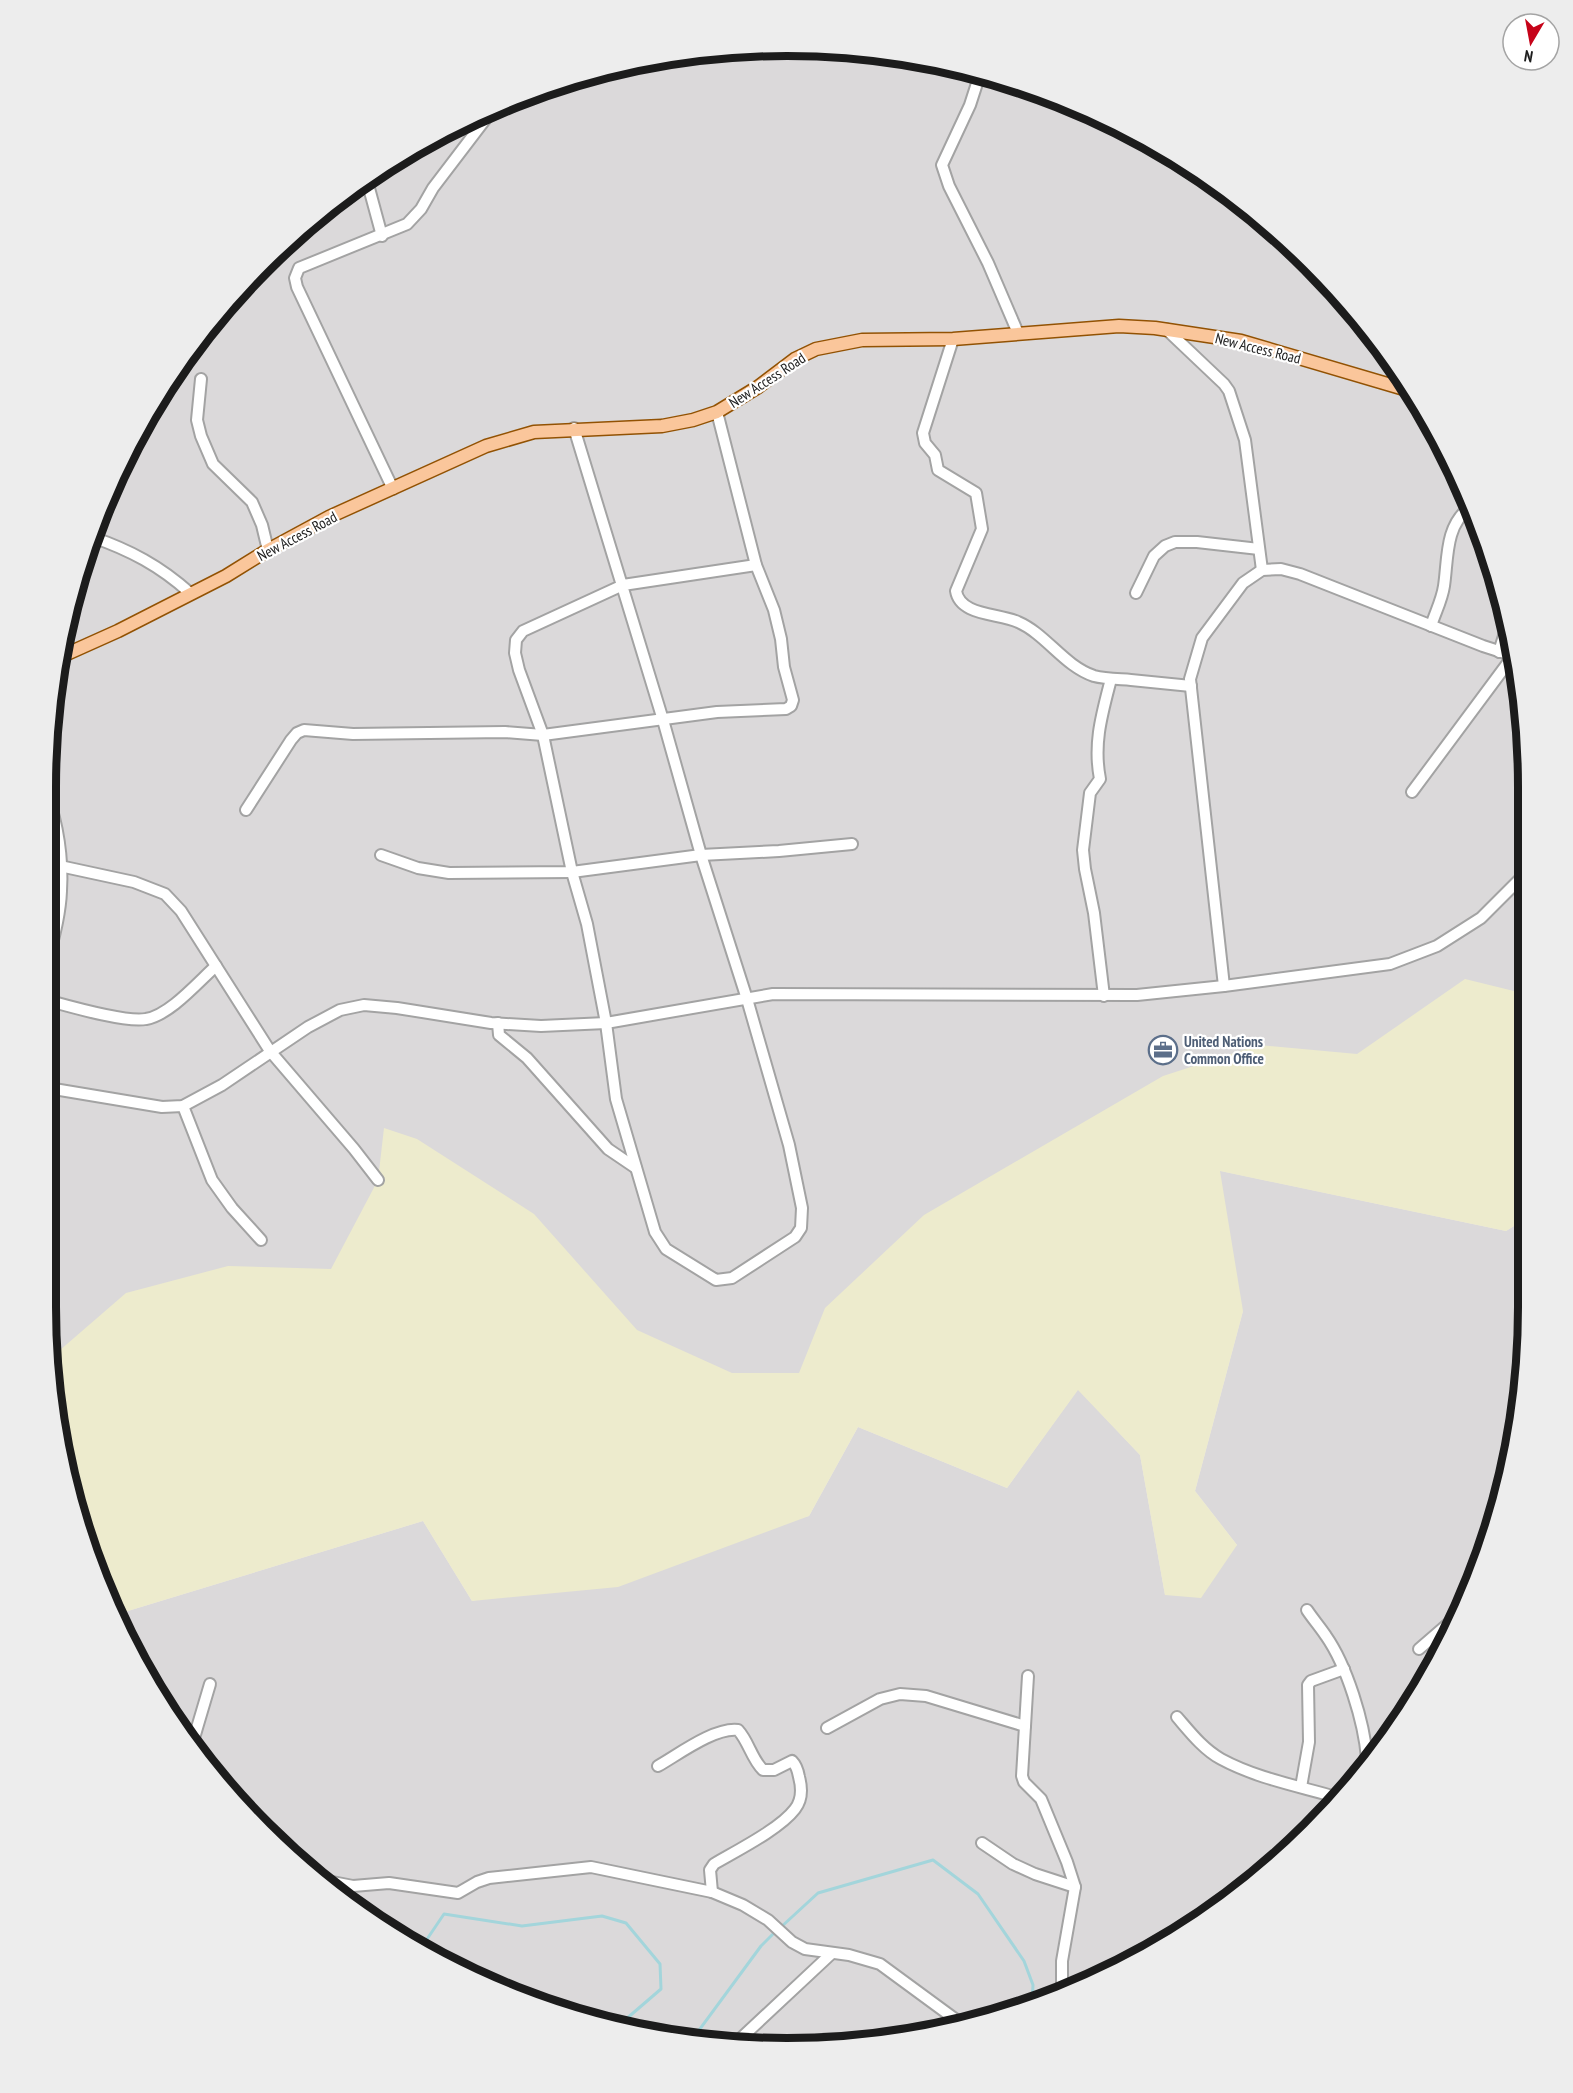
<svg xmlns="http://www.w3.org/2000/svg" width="1573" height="2093" font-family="'PT Sans Narrow',sans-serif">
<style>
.residential{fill:#dbd9da}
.farmland{fill:#edebcd}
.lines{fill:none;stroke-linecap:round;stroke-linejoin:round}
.stream{stroke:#a3d5db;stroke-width:3}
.minor-casing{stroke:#a3a3a3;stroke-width:14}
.major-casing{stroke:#925203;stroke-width:15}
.minor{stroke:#fff;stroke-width:10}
.major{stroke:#fac69b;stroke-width:12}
.labels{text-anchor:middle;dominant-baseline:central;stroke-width:4.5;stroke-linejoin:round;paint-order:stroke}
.street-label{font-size:15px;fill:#1c1c1c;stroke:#fff}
.service-label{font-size:15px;font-weight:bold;fill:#4e5e75;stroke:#fff;text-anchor:start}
.rim{fill:none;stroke:#1c1c1c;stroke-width:8}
</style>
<rect width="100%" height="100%" fill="#eee9e2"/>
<path class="residential" d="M 786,45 L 931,59 L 1070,101 L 1198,170 L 1311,262 L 1403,374 L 1489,548 L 1522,690 L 1522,1000 L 1221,1171 L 1506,1231 L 1522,1221 L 1522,1404 L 1489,1545 L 1428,1678 L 1311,1831 L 1199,1923 L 1025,2009 L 835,2046 L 642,2034 L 458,1971 L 335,1895 L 262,1831 L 145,1678 L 118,1614 L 423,1521 L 472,1601 L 809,1516 L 858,1427 L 1007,1488 L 1078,1389 L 1140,1455 L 1165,1595 L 1237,1545 L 1195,1491 L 1243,1311 L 763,1436 L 70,1499 L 45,1306 L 47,738 L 70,594 L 122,458 L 198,335 L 262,262 L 374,170 L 502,102 L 642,59 Z"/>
<path class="farmland" d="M 1465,979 L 1522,993 L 1522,1221 L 1506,1231 L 1220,1171 L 1243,1311 L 1195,1491 L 1237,1545 L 1201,1598 L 1165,1595 L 1140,1455 L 1078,1390 L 1007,1488 L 858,1427 L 809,1516 L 618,1587 L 472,1601 L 423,1521 L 118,1614 L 70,1499 L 52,1357 L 126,1293 L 228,1266 L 331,1269 L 378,1180 L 384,1128 L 417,1139 L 534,1214 L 637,1330 L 732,1373 L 799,1373 L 825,1308 L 924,1215 L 1163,1076 L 1259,1045 L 1357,1054 Z"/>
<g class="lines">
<g class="stream">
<path d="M 780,1928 L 818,1893 L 933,1860 L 978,1894 L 1024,1961 L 1033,1985 L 1032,2005"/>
<path d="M 421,1948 L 444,1914 L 522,1926 L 602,1916 L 626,1923 L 660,1964 L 661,1989 L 618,2026"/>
<path d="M 694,2037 L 761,1946 L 775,1932"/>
</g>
<g class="minor-casing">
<g id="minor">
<path d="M 980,74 L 970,105 L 942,165 L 949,186 L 988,263 L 1018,333"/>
<path d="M 366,177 L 382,236"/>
<path d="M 1166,329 L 1224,384 L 1229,391 L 1245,440 L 1262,570"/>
<path d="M 953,339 L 923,433 L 925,443 L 935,455 L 938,470 L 976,493 L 982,529 L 956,591 C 960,616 999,613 1018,622 C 1046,634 1064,666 1094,676 C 1105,679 1119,679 1131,680 C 1151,682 1171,684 1191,686"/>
<path d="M 201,379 L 197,420 L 201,436 L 213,464 L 252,502 L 262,525 L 268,550"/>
<path d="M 574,428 L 663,720 L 701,855 L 747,999 L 789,1145 L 802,1208 L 801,1228 L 795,1237 L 732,1278 L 716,1280 L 666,1249 L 655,1232 L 616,1099 L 606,1023 L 587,924 L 572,872 L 543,735 L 519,670 L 515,653 L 516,640 L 523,631 L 623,585 L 756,565"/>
<path d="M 393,489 L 297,287 L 295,278 L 299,268 L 407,224 L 421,209 L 433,188 L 497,104"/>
<path d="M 92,537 C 130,550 160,566 190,593"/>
<path d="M 1136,593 L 1154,556 L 1165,546 L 1175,542 L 1197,542 L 1259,549"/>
<path d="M 1431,626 C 1435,613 1442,600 1444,586 C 1448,559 1445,526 1469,508"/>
<path d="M 1499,652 L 1507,626"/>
<path d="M 1412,792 L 1513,656"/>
<path d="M 246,810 L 291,740 L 297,733 L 304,730 L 353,734 L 505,732 L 543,735 L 717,712 L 786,709 L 791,706 L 793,700 L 784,667 L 781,639 L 774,610 L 756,565 L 717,412"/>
<path d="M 381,855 L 418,868 L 449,873 L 572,872 L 701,855 L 779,851 L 852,844"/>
<path d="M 46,863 L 134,882 L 165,894 L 181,911 L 270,1051 L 354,1149 L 378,1180"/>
<path d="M 46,968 C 52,943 60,917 61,891 C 63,858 57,822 46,791"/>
<path d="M 1224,986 L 1190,679 L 1202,638 L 1243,583 L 1262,570 L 1281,569 L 1300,574 L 1483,646 L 1514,656"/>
<path d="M 1104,996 L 1094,913 L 1085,869 L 1083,850 L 1090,793 L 1100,779 C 1093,743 1102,714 1111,679"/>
<path d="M 46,1000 C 68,1006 126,1023 146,1019 C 170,1015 198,982 216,966"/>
<path d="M 498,1023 L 499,1035 L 527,1058 L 608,1149 L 636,1168"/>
<path d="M 46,1086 L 54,1089 L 162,1107 L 183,1106 L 222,1085 L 308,1027 L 340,1010 L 364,1005 L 397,1008 L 491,1023 L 541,1026 L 606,1023 L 773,994 L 1137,995 L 1224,986 L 1390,964 L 1437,946 L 1481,918 L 1522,877"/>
<path d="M 183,1106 L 212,1180 L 232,1208 L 261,1240"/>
<path d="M 1307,1610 C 1313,1619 1320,1627 1326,1636 C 1347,1666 1364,1722 1367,1758"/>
<path d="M 1419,1649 L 1456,1617"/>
<path d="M 1028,1676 L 1022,1776 L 1024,1782 L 1041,1799 L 1067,1862 L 1075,1887 L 1062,1961 L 1062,1990"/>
<path d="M 1177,1717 C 1190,1732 1203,1749 1221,1759 C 1256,1778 1298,1786 1336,1797"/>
<path d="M 827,1728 L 880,1699 L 900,1694 L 926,1696 L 1025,1726"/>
<path d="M 194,1742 L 194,1738 L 210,1684"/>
<path d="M 658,1766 C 679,1754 715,1727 738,1730 C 749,1742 751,1758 763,1770 L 774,1770 L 792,1761 C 796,1765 798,1771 799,1777 C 802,1788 802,1800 795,1809 C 780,1829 736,1851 714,1864 L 710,1870 L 712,1892"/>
<path d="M 1301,1787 L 1309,1742 L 1308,1685 L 1311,1681 L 1344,1669"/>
<path d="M 982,1843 L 1013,1864 L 1035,1874 L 1075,1887"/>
<path d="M 317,1879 L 353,1886 L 389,1883 L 458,1893 L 477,1882 L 489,1878 L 591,1867 L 712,1892 L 743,1905 L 768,1920 L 792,1942 L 805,1949 L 849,1955 L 880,1964 L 959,2022"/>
<path d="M 739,2040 L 832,1953"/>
</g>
</g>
<g class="major-casing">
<path id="major" d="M 60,657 L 118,631 L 226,576 L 268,550 L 329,517 L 486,446 L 534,432 L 662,426 L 693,420 L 717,412 L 758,387 L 795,359 L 816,349 L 862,340 L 953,339 L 1119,326 L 1155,328 L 1241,341 L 1411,391"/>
</g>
<use href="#minor" class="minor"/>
<use href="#major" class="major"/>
</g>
<defs>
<g id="office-ring" transform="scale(1.5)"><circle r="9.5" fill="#fff" stroke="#5c6f8a" stroke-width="1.5"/><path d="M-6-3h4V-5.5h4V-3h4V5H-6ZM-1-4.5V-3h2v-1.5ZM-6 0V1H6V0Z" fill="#5c6f8a"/></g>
</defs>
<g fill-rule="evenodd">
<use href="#office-ring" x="1163" y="1050"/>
</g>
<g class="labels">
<g class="street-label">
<text transform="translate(1258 348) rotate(14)">New Access Road</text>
<text transform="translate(767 380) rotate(-33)">New Access Road</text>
<text transform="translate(297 536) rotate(-28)">New Access Road</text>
</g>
<g class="service-label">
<text x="1184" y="1041">United Nations<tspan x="1184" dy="17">Common Office</tspan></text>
</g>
</g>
<path d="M0 0H1573V2093H0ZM787 56H787A731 731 0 0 1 1518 787V1307A731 731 0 0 1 787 2038H787A731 731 0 0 1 56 1307V787A731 731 0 0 1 787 56Z" fill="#ededed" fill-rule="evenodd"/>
<path class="rim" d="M787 56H787A731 731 0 0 1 1518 787V1307A731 731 0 0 1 787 2038H787A731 731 0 0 1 56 1307V787A731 731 0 0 1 787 56Z"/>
<g transform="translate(1531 42) rotate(190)"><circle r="28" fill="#ffffff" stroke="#a4a4a4" stroke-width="1.5"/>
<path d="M0-4.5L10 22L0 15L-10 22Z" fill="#c60319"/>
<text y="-9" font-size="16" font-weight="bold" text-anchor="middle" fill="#1c1c1c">N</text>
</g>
</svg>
